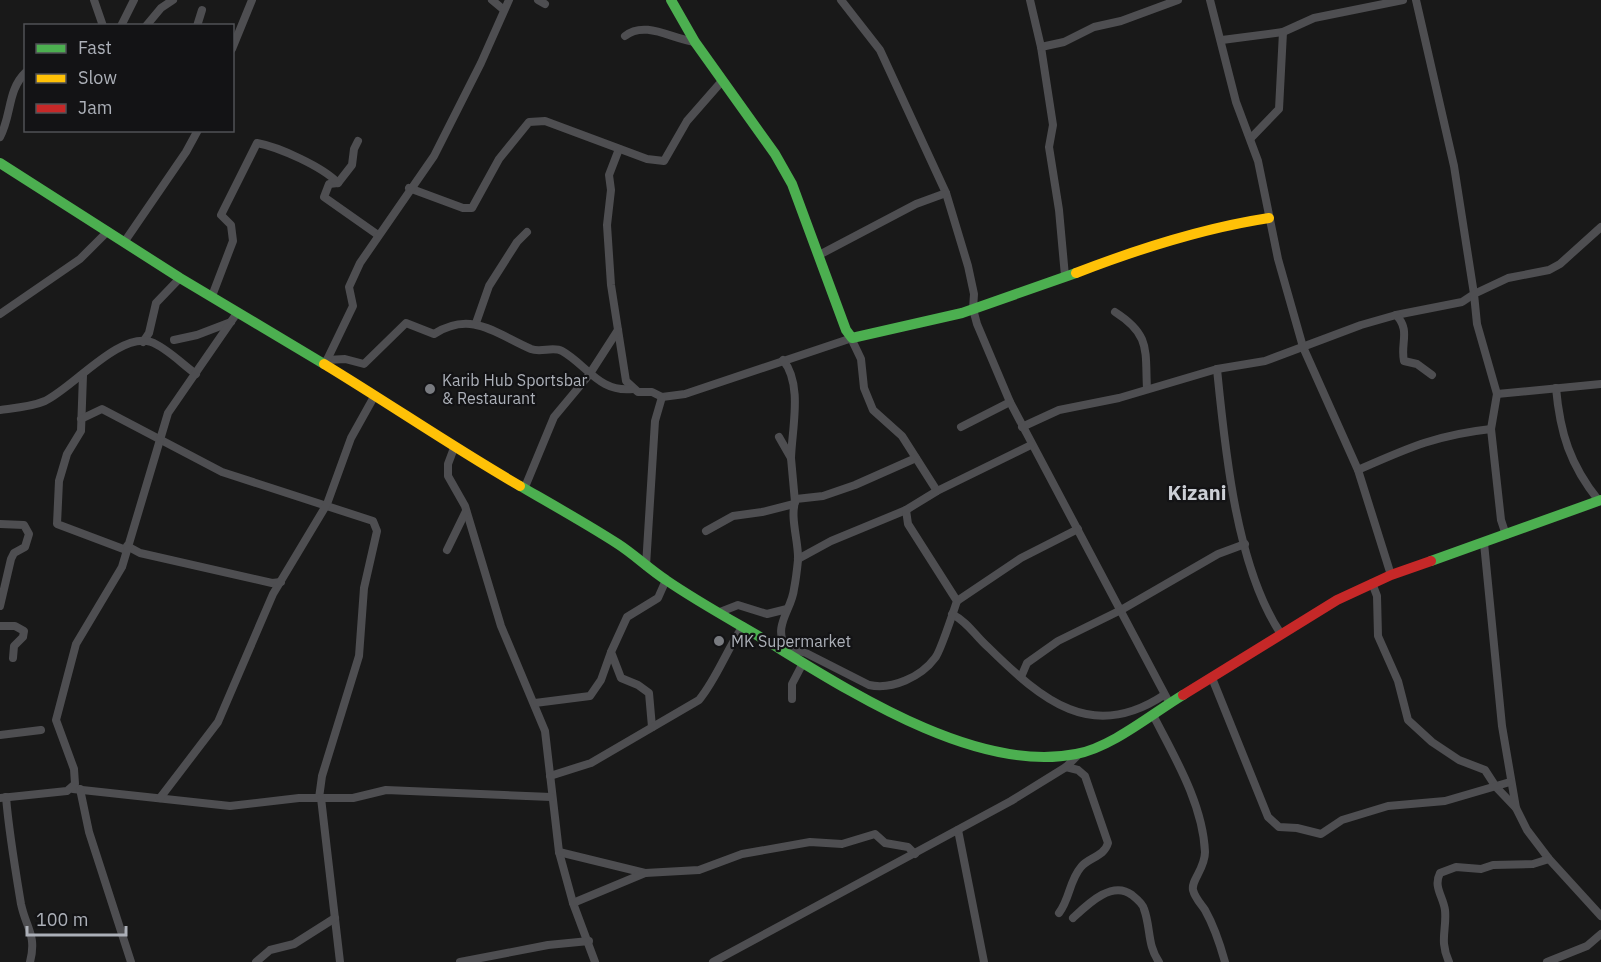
<svg xmlns="http://www.w3.org/2000/svg" width="1601" height="962" font-family="'IBM Plex Sans',sans-serif">
<style>
.lines{fill:none;stroke-linecap:round;stroke-linejoin:round}
.street{stroke:#4e4e51;stroke-width:8}
.fast{stroke:#4caf50;stroke-width:10}
.slow{stroke:#ffc107;stroke-width:10}
.jam{stroke:#c62828;stroke-width:10}
.poi-dot{fill:#797b80;stroke:#131315;stroke-width:2}
.labels{text-anchor:middle;dominant-baseline:central;stroke-width:4.5;stroke-linejoin:round;paint-order:stroke}
.poi-label{font-size:16px;fill:#acb0b8;stroke:#131315;text-anchor:start}
.quarter-label{font-size:20px;font-weight:bold;fill:#cccfd5;stroke:#131315}
</style>
<rect width="100%" height="100%" fill="#191919"/>
<g class="lines">
<g class="street">
<path d="M 94,0 L 103,26"/>
<path d="M 492,0 L 504,10"/>
<path d="M 538,0 L 545,4"/>
<path d="M 841,0 L 880,50 L 946,193 L 968,266 L 974,294 L 973,309 L 977,324 L 1010,402 L 1170,704"/>
<path d="M 1030,0 L 1041,47 L 1053,125 L 1049,147 L 1059,210 L 1065,276"/>
<path d="M 1210,0 L 1236,102 L 1258,161 L 1278,259 L 1303,347 L 1358,470 L 1391,575"/>
<path d="M 121,26 L 134,0"/>
<path d="M 146,26 L 161,8 L 173,0"/>
<path d="M 197,26 L 202,10"/>
<path d="M 625,36 C 645,20 672,39 695,42"/>
<path d="M 1222,40 L 1283,32 L 1314,18 L 1403,0"/>
<path d="M 1041,47 L 1064,42 L 1094,27 L 1121,21 L 1178,0"/>
<path d="M 232,49 L 252,0"/>
<path d="M 0,137 C 12,115 7,90 26,72"/>
<path d="M 1251,138 L 1279,109 L 1283,32"/>
<path d="M 358,141 L 354,149 L 352,165 L 338,183 L 329,184 L 324,197 L 378,235"/>
<path d="M 619,149 L 609,175 L 611,190 L 607,225 L 611,285 L 626,381 L 638,392 L 652,392 L 662,397 L 685,394 L 852,338"/>
<path d="M 409,188 L 463,208 L 472,208 L 499,159 L 529,122 L 545,121 L 647,159 L 664,161 L 687,121 L 722,81"/>
<path d="M 125,241 L 186,152 L 198,130"/>
<path d="M 819,255 L 916,204 L 946,193"/>
<path d="M 212,296 L 233,241 L 231,225 L 221,215 L 257,143 C 279,147 323,167 338,183"/>
<path d="M 1115,312 C 1151,335 1145,350 1147,389"/>
<path d="M 0,314 L 80,259 L 108,231"/>
<path d="M 1396,315 L 1462,302 L 1474,294 L 1454,166 L 1416,0"/>
<path d="M 476,323 L 489,286 L 517,242 L 527,232"/>
<path d="M 851,338 L 861,359 L 864,388 L 873,410 L 902,436 L 937,491"/>
<path d="M 174,340 L 197,335 L 231,322"/>
<path d="M 143,342 L 149,333 L 156,303 L 180,278"/>
<path d="M 327,360 L 345,359 L 364,364 L 406,323 L 434,334 C 472,310 496,334 531,349 C 541,353 553,346 562,351 C 587,365 599,393 633,389"/>
<path d="M 783,360 C 803,384 792,428 791,458"/>
<path d="M 325,364 L 353,306 L 349,287 L 360,263 L 434,156 L 481,63 L 509,0"/>
<path d="M 1217,369 C 1225,449 1236,567 1281,634"/>
<path d="M 83,375 L 81,431 L 67,454 L 59,481 L 57,524 L 126,550"/>
<path d="M 1556,388 C 1560,433 1570,465 1599,501"/>
<path d="M 1497,394 L 1601,384"/>
<path d="M 0,410 C 15,408 31,407 45,401 C 74,387 119,332 151,342 C 166,347 183,365 196,374"/>
<path d="M 81,419 L 102,409 L 222,472 L 373,521 L 377,531 L 364,588 L 359,656 L 322,776 L 319,798"/>
<path d="M 961,427 L 1010,402"/>
<path d="M 1022,427 L 1059,410 L 1119,398 L 1217,369 L 1265,361 L 1361,325 L 1396,315 C 1411,330 1400,344 1404,361 L 1417,364 L 1432,375"/>
<path d="M 779,437 L 791,458 L 795,502"/>
<path d="M 454,448 L 448,464 L 448,476 L 465,506 L 501,626 L 545,731 L 559,852 L 573,903 L 595,962"/>
<path d="M 1358,470 C 1408,448 1436,435 1491,429"/>
<path d="M 525,487 L 554,417 L 589,375 L 618,330"/>
<path d="M 0,524 L 24,525 L 29,534 L 25,547 L 14,553 L 11,559 L 0,606"/>
<path d="M 706,531 L 733,516 L 762,512 L 794,504"/>
<path d="M 1506,535 L 1501,520 L 1491,429 L 1497,394 L 1477,324 L 1474,294 L 1508,278 L 1549,270 L 1560,264 L 1601,227"/>
<path d="M 1484,543 L 1502,726 L 1516,808 L 1527,830 L 1549,859 L 1601,916"/>
<path d="M 127,546 L 140,553 L 272,583 L 281,582"/>
<path d="M 447,550 L 466,511"/>
<path d="M 798,559 L 831,541 L 906,510 L 937,491 L 1031,445"/>
<path d="M 646,566 L 655,421 L 662,397"/>
<path d="M 1372,583 L 1377,596 L 1378,636 L 1398,681 L 1408,720 L 1432,742 L 1459,760 L 1485,770 L 1496,787 L 1516,808"/>
<path d="M 957,601 L 1021,558 L 1078,529"/>
<path d="M 720,612 L 738,605 L 767,614 L 787,609"/>
<path d="M 952,614 C 969,623 975,636 989,648 C 1042,700 1092,743 1164,695"/>
<path d="M 0,626 L 15,626 L 24,631 L 23,637 L 14,646 L 13,658"/>
<path d="M 777,645 L 806,653 L 869,685 C 892,690 921,677 935,658 C 939,654 954,610 957,601 L 908,524 L 906,510"/>
<path d="M 786,647 C 772,627 792,609 794,589 C 796,579 797,570 798,560 C 799,542 789,516 796,499 L 823,496 L 855,485 L 916,458"/>
<path d="M 1021,677 L 1027,663 L 1058,641 L 1121,610 L 1218,554 L 1245,544"/>
<path d="M 1212,678 L 1268,817 L 1279,827 L 1297,828 L 1321,834 L 1342,820 L 1388,806 L 1445,801 L 1510,782"/>
<path d="M 792,699 L 792,684 L 803,663"/>
<path d="M 535,703 L 590,696 L 601,680 L 611,652"/>
<path d="M 1153,715 C 1174,756 1203,804 1205,852 C 1205,869 1191,880 1193,890 C 1195,898 1201,904 1205,910 C 1214,926 1220,944 1225,962"/>
<path d="M 652,727 L 649,693 L 638,685 L 621,678 L 611,652 L 627,617 L 658,598 L 666,580"/>
<path d="M 0,735 L 41,730"/>
<path d="M 550,776 L 591,763 L 699,700 C 717,678 726,651 743,626"/>
<path d="M 73,789 L 230,806 L 299,798 L 353,798 L 386,790 L 551,797"/>
<path d="M 80,789 L 89,832 L 131,962"/>
<path d="M 6,797 C 9,833 15,868 21,904 C 26,928 37,935 30,962"/>
<path d="M 0,798 L 67,791 L 75,784 L 74,769 L 56,720 L 76,644 L 122,567 L 168,413 L 237,313"/>
<path d="M 160,798 L 218,722 L 273,594 L 327,504 L 351,438 L 375,395"/>
<path d="M 321,798 L 340,962"/>
<path d="M 958,830 L 984,962"/>
<path d="M 559,852 L 645,873"/>
<path d="M 573,903 L 645,873 L 699,870 L 742,854 L 810,842 L 842,844 L 875,834 L 885,843 L 908,847 L 915,854"/>
<path d="M 1059,913 C 1070,899 1069,881 1081,867 C 1089,857 1104,857 1108,843 L 1085,776 L 1078,770 L 1066,767"/>
<path d="M 1073,918 C 1088,904 1112,880 1132,895 C 1137,899 1143,904 1144,909 C 1151,928 1147,945 1159,962"/>
<path d="M 256,962 L 270,950 L 294,944 L 335,918"/>
<path d="M 460,962 L 548,945 L 589,941"/>
<path d="M 713,962 L 1011,801 L 1066,767 L 1078,755"/>
<path d="M 1449,962 C 1439,940 1447,930 1445,910 C 1443,896 1433,887 1440,873 L 1456,867 L 1481,869 L 1493,865 L 1533,864 L 1549,859"/>
<path d="M 1547,962 L 1587,946 L 1601,934"/>
</g>
<g class="fast">
<path d="M 671,0 L 695,42 L 775,154 L 792,184 L 846,330 L 852,338 L 962,313 L 1076,273"/>
<path d="M 0,163 L 180,278 L 324,364"/>
<path d="M 520,486 C 553,505 587,524 618,544 C 635,555 649,569 666,580 C 698,602 733,621 767,641 C 849,691 976,774 1076,754 C 1111,748 1153,713 1183,695"/>
<path d="M 1431,561 L 1601,500"/>
</g>
<g class="slow">
<path d="M 1076,273 C 1138,249 1203,228 1269,218"/>
<path d="M 324,364 C 390,404 454,448 520,486"/>
</g>
<path class="jam" d="M 1183,695 L 1337,600 L 1391,575 L 1431,561"/>
</g>
<g class="poi-dot">
<circle cx="430" cy="389" r="6"/>
<circle cx="719" cy="641" r="6"/>
</g>
<g class="labels">
<g class="poi-label">
<text x="442" y="380">Karib Hub Sportsbar<tspan x="442" dy="18">&amp; Restaurant</tspan></text>
<text x="731" y="641">MK Supermarket</text>
</g>
<g class="quarter-label">
<text x="1197" y="492">Kizani</text>
</g>
</g>
<rect x="24" y="24" width="210" height="108" fill="#131315" stroke="#505256" stroke-width="1.5"/>
<rect x="36" y="44" width="30" height="9" fill="#4caf50" stroke="#505256" stroke-width="1.5"/>
<text x="78" y="54" font-size="18" fill="#acb0b8">Fast</text>
<rect x="36" y="74" width="30" height="9" fill="#ffc107" stroke="#505256" stroke-width="1.5"/>
<text x="78" y="84" font-size="18" fill="#acb0b8">Slow</text>
<rect x="36" y="104" width="30" height="9" fill="#c62828" stroke="#505256" stroke-width="1.5"/>
<text x="78" y="114" font-size="18" fill="#acb0b8">Jam</text>
<path d="M27 926v9h99v-9" fill="none" stroke="#acb0b8" stroke-width="3"/>
<text x="36" y="926" font-size="18" fill="#acb0b8" stroke="#131315" stroke-width="4.5" paint-order="stroke">100 m</text>
</svg>
